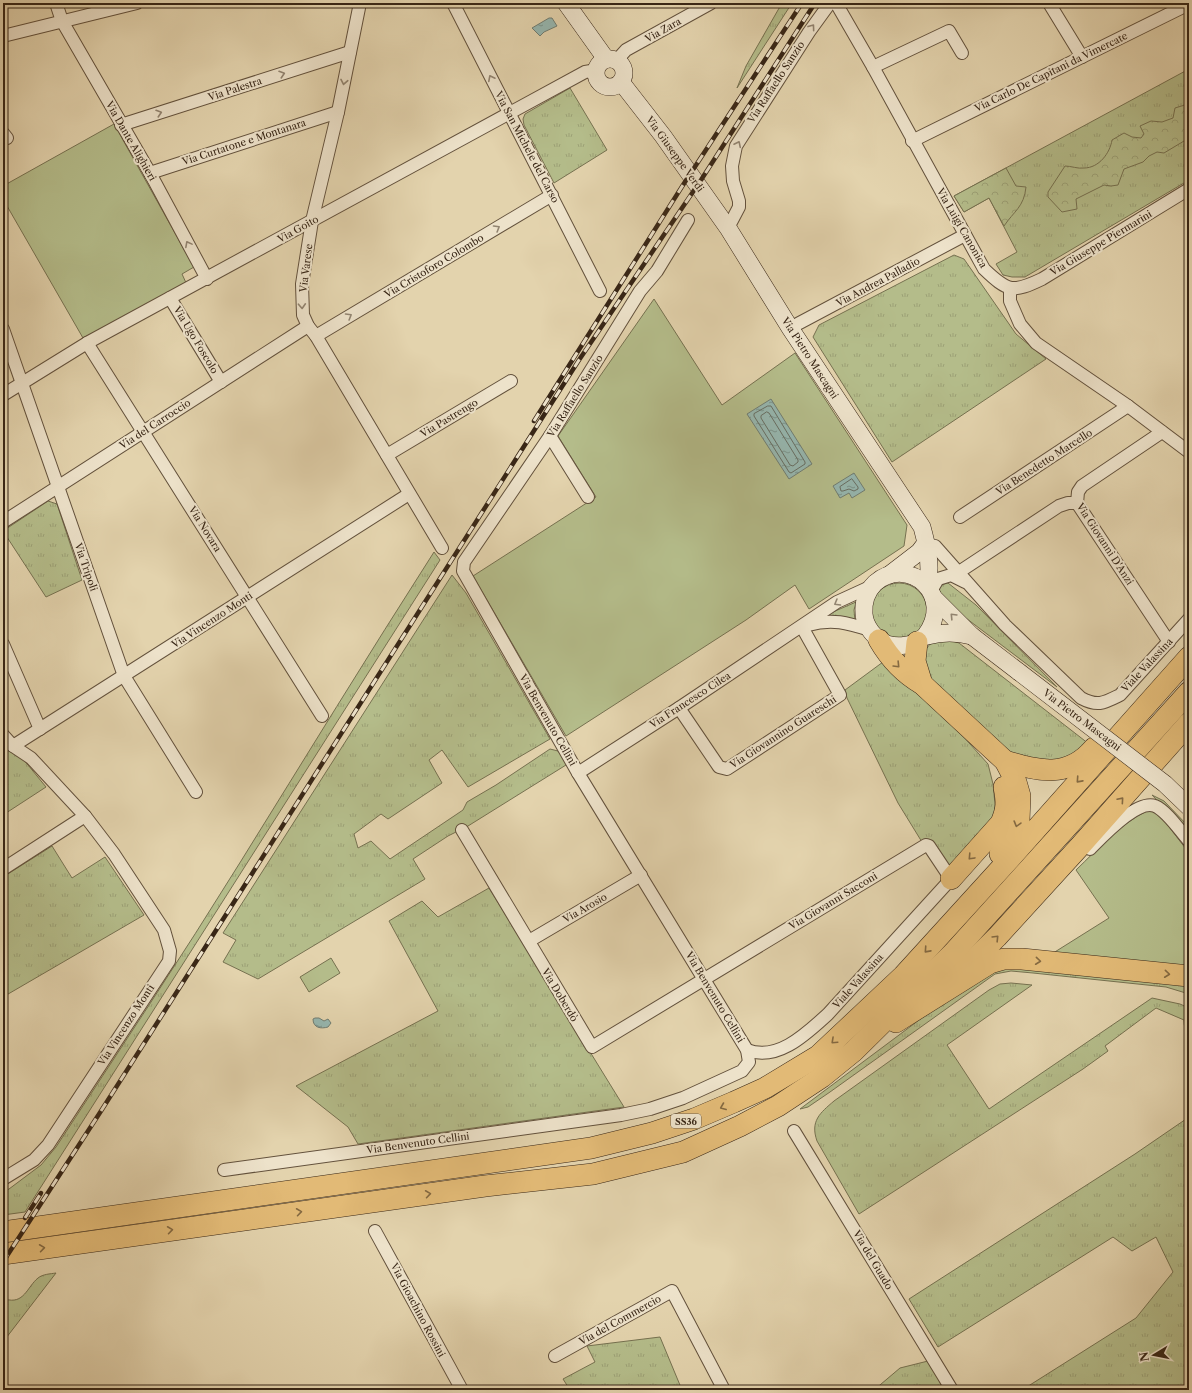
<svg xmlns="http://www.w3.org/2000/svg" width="1192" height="1393" font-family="'Libre Caslon Text',serif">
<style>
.grass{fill:url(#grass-tufts);stroke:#767150}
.forest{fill:url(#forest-crowns);stroke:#767150}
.garden{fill:#b4bc8a;stroke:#767150}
.water{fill:url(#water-ripples);stroke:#707d72}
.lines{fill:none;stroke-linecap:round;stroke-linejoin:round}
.shore{stroke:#676e63;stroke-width:1}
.street-casing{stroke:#63513c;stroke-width:14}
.secondary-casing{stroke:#382616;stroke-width:18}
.highway-casing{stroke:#382616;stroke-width:22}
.street{stroke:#ede2ca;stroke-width:12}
.secondary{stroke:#ede2ca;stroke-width:17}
.highway{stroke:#e2ba76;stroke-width:21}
.rail-casing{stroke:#382616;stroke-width:4.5}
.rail{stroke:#ede2ca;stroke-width:3;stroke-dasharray:9;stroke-linecap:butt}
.secondary-bridge-casing{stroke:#382616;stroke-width:18;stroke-linecap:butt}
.secondary-bridge{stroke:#ede2ca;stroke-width:17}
.oneway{stroke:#928470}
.oneway2{stroke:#846941}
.labels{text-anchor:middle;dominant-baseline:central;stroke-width:4;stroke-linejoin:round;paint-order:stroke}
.shield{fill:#ede2ca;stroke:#6e5e4c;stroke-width:1}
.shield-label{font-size:9px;font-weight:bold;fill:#382616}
.street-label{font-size:10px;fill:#382616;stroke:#ede2ca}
</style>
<defs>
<pattern id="grass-tufts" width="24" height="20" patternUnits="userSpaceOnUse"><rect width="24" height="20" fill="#b4bc8a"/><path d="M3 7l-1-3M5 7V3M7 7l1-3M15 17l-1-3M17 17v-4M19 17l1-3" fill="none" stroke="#9ca176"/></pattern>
<pattern id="forest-crowns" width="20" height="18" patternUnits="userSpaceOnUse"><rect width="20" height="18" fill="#b4bc8a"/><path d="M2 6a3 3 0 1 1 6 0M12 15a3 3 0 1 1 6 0" fill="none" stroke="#9ca176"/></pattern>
<pattern id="water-ripples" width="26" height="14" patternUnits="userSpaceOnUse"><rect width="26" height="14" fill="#96b7b0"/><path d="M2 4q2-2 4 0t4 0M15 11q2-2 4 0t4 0" fill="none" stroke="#7b958e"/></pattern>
</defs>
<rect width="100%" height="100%" fill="#e3d3ad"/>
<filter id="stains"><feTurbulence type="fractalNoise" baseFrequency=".005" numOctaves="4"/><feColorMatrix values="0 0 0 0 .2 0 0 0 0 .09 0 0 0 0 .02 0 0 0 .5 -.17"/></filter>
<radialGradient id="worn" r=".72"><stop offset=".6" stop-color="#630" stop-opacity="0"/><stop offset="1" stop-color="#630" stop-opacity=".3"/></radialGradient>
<g class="grass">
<path d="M 782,3 L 792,3 L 737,88 L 746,66 Z"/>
<path d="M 1189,69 L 1189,180 L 1025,277 L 1012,277 L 1003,275 L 996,264 L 1017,252 L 989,198 L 964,212 L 954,196 Z"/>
<path d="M 570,88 L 607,150 L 554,183 L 524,125 L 523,119 L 525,114 Z"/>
<path d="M 954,255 L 964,259 L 1016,334 L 1046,359 L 892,462 L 813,337 L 819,325 Z"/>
<path d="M 48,501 L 57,504 L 82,580 L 46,597 L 3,531 Z"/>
<path d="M 434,552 L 440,560 L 25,1212 L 3,1215 L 3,1192 L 9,1189 L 41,1165 L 56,1147 C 118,1052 181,958 241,861 C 305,758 368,655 434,552 Z"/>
<path d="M 452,575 L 466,593 L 550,739 L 468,787 L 442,750 L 429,760 L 442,783 L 388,819 L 381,814 L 354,834 L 358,848 L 371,841 L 390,859 L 463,810 L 467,802 L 496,785 L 550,749 L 558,751 L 566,761 L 566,765 L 468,826 L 448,836 L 413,859 L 425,879 L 258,979 L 223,962 L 236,940 L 223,933 Z"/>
<path d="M 948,583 L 976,605 L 1057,687 L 942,600 L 938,592 L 939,587 L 944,584 Z"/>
<circle cx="899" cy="611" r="28"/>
<path d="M 856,602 L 854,610 L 855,621 L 826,615 Z"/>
<path d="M 946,639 L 959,643 L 1089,744 L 1084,751 L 1051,764 L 1012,756 L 924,677 L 923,653 L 930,644 Z"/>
<path d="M 883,662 L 961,734 L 988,764 L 993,784 L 995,804 L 995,817 L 947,871 L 941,873 L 898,803 L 847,698 L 845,690 Z"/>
<path d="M 3,739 L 28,765 L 46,787 L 3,815 Z"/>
<path d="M 1152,795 L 1164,801 L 1189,827 L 1189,834 Z"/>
<path d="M 52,846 L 72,878 L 105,857 L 144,915 L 3,997 L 3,877 Z"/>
<path d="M 489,888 L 624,1107 L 358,1144 L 348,1127 L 296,1086 L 438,1011 L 389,921 L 422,901 L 438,917 Z"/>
<path d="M 1007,964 L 1189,984 L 1189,994 L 1166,987 L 1033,973 L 1011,971 L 995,974 L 830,1092 L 808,1107 L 800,1109 L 974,979 Z"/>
<path d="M 1011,983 L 1032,985 L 947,1045 L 989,1109 L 1152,998 L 1180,1004 L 1189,1008 L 1189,1035 C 1185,1030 1184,1026 1184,1020 L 1156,1008 L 1105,1046 L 1108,1051 L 1083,1069 L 859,1214 L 817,1141 C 810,1121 820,1113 834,1101 L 989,990 L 1000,984 Z"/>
<path d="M 1189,1117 L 1189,1390 L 1022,1390 L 1136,1318 L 1173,1272 L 1156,1237 L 1132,1251 L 1113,1237 L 938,1347 L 909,1299 L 1135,1154 Z"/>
<path d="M 56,1273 L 3,1342 L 3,1293 L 5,1291 L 5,1299 C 24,1305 27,1287 38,1278 C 43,1274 50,1274 56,1273 Z"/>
<path d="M 660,1337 L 682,1390 L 570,1390 L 563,1379 L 595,1362 L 587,1346 Z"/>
<path d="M 928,1361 L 939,1378 L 942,1390 L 874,1390 L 900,1368 Z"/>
</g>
<g class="forest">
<path d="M 1188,104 L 1189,138 L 1164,153 L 1157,152 L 1149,156 L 1143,162 L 1124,169 L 1118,185 L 1111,186 L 1104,185 L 1076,199 L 1077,209 L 1062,212 L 1048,197 L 1048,192 L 1065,166 C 1071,166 1078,169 1084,168 C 1099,168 1110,153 1112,140 L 1124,133 L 1132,137 L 1141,138 L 1144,134 L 1140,126 L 1151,121 L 1162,122 L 1173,118 L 1175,108 Z"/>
<path d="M 1006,168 L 1016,186 L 1026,187 C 1024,207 1014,211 1004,226 L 989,198 L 964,212 L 954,196 Z"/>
</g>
<g class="garden">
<path d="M 114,124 L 194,267 L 182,274 L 187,285 L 83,338 L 3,199 L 3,186 Z"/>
<path d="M 654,299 L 722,405 L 795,353 L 907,525 L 904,546 L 809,609 L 795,585 L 746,620 L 566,736 L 473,576 L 596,497 L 558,436 Z"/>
<path d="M 1147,811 L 1155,811 L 1160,815 L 1189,853 L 1189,971 L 1050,955 L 1109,918 L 1076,870 C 1098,849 1120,824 1147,811 Z"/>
<path d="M 331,958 L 340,973 L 309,992 L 300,977 Z"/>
</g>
<g class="water">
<path d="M 549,18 L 552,18 L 557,26 L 544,32 L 540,36 L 532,28 Z"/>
<path d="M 771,399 L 812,464 L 789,479 L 747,414 Z"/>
<path d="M 854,473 L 865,490 L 852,498 L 849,493 L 840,498 L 833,486 Z"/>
<path d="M 315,1018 L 319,1018 L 324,1021 L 328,1019 L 331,1023 L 328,1027 C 321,1029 313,1028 313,1019 Z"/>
</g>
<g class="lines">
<g class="shore">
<path d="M 768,406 L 771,406 L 805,462 L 805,464 L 791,473 L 789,472 L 754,416 L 754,414 Z"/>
<path d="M 767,412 L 769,413 L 798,460 L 798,462 L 793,466 L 790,465 L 761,418 L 761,416 Z"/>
<path d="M 852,479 L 858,487 L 858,489 L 854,491 L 849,489 L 843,491 L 841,491 L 840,487 Z"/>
</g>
<g class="street-casing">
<g id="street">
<path d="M 56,3 L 62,21 L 150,173 L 207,279"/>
<path d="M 360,3 L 338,112 L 312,221 L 302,284 L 303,315 L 308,326 L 316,336 L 442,548"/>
<path d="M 453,3 L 600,291"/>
<path d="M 836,3 L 873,67 L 984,269 C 1008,292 1013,293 1042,279 L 1189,189"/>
<path d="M 1049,3 L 1082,57"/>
<path d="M 3,36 L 137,3"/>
<path d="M 617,60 L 626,50 L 711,3"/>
<path d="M 873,67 L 949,31 L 962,53"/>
<path d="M 121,125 L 350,52"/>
<path d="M 3,133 L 7,138"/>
<path d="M 912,141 L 1189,4"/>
<path d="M 150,173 L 338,112"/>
<path d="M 728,228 L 739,207 L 739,201 L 733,181 L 732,166 L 736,146 L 809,32 L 830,3"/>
<path d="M 1010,288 L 1010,301 L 1020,324 L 1036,343 L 1128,406 L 1189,452"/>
<path d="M 170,298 L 221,382"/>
<path d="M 790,328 L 965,235"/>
<path d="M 3,329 L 124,676 L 196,792"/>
<path d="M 316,336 L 552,195"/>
<path d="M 87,343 L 322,716"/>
<path d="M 3,395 L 87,343 L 585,72 L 597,70"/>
<path d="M 1162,432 L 1082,486 L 1078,492 L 1077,503 L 1169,642"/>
<path d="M 550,436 L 588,497"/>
<path d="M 387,455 L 511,381"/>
<path d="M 960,517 L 1128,406"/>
<path d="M 3,522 L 308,326"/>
<path d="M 925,544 L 935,546 L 1005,625 L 1081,698 C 1098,707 1104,703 1120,695 L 1189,619"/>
<path d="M 959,572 L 1059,506 L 1068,503 L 1077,503"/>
<path d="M 931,591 L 938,579 L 951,575 L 965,582"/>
<path d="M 808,625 C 832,618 848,623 870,630"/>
<path d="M 3,644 L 40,729"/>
<path d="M 679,708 L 719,767 L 727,769 L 840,695 L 802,627"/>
<path d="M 3,735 L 13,746 L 31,758 L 85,816 L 114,854 L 164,930 L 170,951 L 169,961 L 48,1145 L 34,1160 L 3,1179"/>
<path d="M 13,746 L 409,494"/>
<path d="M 578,773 L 679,708 L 837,602 L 872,586"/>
<path d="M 462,830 L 592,1047 L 926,845 L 929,846 L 951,879 L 828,1014 C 807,1033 778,1062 747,1050"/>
<path d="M 1090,849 C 1102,837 1137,799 1155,806 C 1167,811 1180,831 1189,841"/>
<path d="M 3,869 L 85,816"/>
<path d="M 529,941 L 641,875"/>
<path d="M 794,1131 L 952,1390"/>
<path d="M 224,1170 L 621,1115 L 650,1109 L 683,1098 L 742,1071 L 749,1062 L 747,1050 L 578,773 L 463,571 L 464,562 L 550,436 L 640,291 L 657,271 L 688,220"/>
<path d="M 375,1231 L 462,1390"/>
<path d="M 555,1356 L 672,1291 L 724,1390"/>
</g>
</g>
<g class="secondary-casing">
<g id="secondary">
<path d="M 566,3 L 606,59"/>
<circle cx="610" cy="73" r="14"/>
<path d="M 621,82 L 663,136 L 728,228 L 790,328 L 922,527 C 927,545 932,567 927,585"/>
<path d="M 889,575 L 919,552 L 925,544"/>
<path d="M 933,597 L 972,636 L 1019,672"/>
<path d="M 925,636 C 956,596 909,554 875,583 C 867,591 863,602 864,614 C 865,627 875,639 887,644 C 896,647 908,646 917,642 C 920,640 923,636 927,636 C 942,632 957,632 972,636"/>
</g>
</g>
<g class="highway-casing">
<g id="highway">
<path d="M 879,640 C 890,659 903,673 922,684 L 1005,761 L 1016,782 L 1020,796 L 1019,821 L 1013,838 L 1000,854"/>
<path d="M 917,642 L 915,661 L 922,684"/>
<path d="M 1005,761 C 1039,771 1068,779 1094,748"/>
<path d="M 951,879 L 1001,823 C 1007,809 1007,802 1004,787"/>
<path d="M 938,995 L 997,937 L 1081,845 L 1189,723"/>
<path d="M 896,1022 L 990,963 L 1004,959 L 1022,959 L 1189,976"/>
<path d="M 3,1232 L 591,1148 L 652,1133 L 694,1119 L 734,1102 L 765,1088 L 818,1056 L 903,976 L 1014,854 L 1189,657"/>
<path d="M 3,1254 L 485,1186 L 593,1174 L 683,1152 L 740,1126 L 778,1106 L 822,1077 L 854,1051 L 953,953 L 1189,692"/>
</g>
</g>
<use href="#street" class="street"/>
<use href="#secondary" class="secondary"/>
<use href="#highway" class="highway"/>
<g class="rail-casing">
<g id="rail">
<path d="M 534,421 L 683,185 L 802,3"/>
<path d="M 25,1218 L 41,1193"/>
<path d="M 3,1262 L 101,1111 L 579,360 L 701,180 L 815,3"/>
</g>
</g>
<use href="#rail" class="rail"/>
<g class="secondary-bridge-casing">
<path id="secondary-bridge" d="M 1019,672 L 1165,784 L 1189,807"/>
</g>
<use href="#secondary-bridge" class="secondary-bridge"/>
</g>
<defs><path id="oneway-chevron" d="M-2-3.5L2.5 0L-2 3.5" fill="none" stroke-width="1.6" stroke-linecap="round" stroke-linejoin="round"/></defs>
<g class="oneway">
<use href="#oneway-chevron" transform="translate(812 27) rotate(-54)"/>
<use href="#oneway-chevron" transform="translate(282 74) rotate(-18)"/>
<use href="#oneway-chevron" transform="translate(491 78) rotate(-117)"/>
<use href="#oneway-chevron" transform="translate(344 82) rotate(101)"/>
<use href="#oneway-chevron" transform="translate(159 113) rotate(-18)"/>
<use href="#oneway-chevron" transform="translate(738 144) rotate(-64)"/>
<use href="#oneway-chevron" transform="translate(497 228) rotate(-31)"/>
<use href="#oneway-chevron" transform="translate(188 244) rotate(-118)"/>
<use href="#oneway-chevron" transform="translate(302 306) rotate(87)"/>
<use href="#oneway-chevron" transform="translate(349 316) rotate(-31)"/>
<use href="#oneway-chevron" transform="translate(837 603) rotate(150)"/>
<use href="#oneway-chevron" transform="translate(953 616) rotate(-134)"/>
</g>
<g class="oneway2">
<use href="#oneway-chevron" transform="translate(897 665) rotate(46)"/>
<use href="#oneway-chevron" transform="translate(1079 780) rotate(132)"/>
<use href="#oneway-chevron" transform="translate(1121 800) rotate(-49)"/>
<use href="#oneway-chevron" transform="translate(1017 824) rotate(106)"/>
<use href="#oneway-chevron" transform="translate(971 857) rotate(133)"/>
<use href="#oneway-chevron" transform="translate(996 938) rotate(-46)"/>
<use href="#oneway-chevron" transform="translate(927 950) rotate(132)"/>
<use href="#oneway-chevron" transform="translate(1038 961) rotate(6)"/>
<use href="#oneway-chevron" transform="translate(1167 974) rotate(6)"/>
<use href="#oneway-chevron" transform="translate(834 1041) rotate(137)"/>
<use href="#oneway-chevron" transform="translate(723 1107) rotate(158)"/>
<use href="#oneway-chevron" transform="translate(428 1194) rotate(-8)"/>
<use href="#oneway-chevron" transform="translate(299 1212) rotate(-8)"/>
<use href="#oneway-chevron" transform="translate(170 1230) rotate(-8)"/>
<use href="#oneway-chevron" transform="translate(42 1248) rotate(-8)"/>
</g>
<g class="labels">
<rect class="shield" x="671" y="1114" width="30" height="14" rx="3"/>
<g class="shield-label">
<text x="686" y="1121">SS36</text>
</g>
<g class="street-label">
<text transform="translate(663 30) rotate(-29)">Via Zara</text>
<text transform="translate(1051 72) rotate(-26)">Via Carlo De Capitani da Vimercate</text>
<text transform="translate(776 82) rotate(-57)">Via Raffaello Sanzio</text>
<text transform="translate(235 89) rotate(-18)">Via Palestra</text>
<text transform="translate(131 141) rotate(60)">Via Dante Alighieri</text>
<text transform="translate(244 142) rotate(-18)">Via Curtatone e Montanara</text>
<text transform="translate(527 147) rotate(62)">Via San Michele del Carso</text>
<text transform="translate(675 154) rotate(54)">Via Giuseppe Verdi</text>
<text transform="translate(962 228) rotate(60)">Via Luigi Canonica</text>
<text transform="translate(298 229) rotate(-29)">Via Goito</text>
<text transform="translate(1101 243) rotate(-31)">Via Giuseppe Piermarini</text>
<text transform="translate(434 266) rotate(-31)">Via Cristoforo Colombo</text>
<text transform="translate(306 268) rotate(-83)">Via Varese</text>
<text transform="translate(878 282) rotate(-28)">Via Andrea Palladio</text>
<text transform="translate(196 340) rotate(59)">Via Ugo Foscolo</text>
<text transform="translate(810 358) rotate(57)">Via Pietro Mascagni</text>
<text transform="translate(575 396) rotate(-58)">Via Raffaello Sanzio</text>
<text transform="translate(449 418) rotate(-31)">Via Pastrengo</text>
<text transform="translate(155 424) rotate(-33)">Via del Carroccio</text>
<text transform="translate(1044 462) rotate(-33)">Via Benedetto Marcello</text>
<text transform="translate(205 529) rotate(58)">Via Novara</text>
<text transform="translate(1105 544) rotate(57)">Via Giovanni D'Anzi</text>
<text transform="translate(86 567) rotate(71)">Via Tripoli</text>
<text transform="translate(212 620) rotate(-33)">Via Vincenzo Monti</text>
<text transform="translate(1147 665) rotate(-47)">Viale Valassina</text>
<text transform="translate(690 700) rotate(-33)">Via Francesco Cilea</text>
<text transform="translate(548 720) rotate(60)">Via Benvenuto Cellini</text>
<text transform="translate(1082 720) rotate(37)">Via Pietro Mascagni</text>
<text transform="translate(783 732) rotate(-33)">Via Giovannino Guareschi</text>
<text transform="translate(833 901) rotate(-31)">Via Giovanni Sacconi</text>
<text transform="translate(585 908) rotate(-30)">Via Arosio</text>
<text transform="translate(858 981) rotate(-48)">Viale Valassina</text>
<text transform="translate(560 995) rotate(59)">Via Doberdò</text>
<text transform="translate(715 997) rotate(59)">Via Benvenuto Cellini</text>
<text transform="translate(126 1025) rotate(-57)">Via Vincenzo Monti</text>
<text transform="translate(418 1143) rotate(-8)">Via Benvenuto Cellini</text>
<text transform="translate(873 1260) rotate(59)">Via del Guado</text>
<text transform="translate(418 1310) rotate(62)">Via Gioachino Rossini</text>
<text transform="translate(620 1320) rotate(-29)">Via del Commercio</text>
</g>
</g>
<rect width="1192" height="1393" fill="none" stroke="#e3d3ad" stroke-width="16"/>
<rect x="4" y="4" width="1184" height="1385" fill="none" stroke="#382616" stroke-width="2"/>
<rect x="8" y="8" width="1176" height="1377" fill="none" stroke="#382616"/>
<g transform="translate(1154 1355) rotate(260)" stroke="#ede2ca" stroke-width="3" paint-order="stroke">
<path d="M0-3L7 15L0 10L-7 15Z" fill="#382616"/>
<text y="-6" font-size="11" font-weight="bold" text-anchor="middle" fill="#382616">N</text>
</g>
<rect width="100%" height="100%" filter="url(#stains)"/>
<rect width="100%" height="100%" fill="url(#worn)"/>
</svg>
